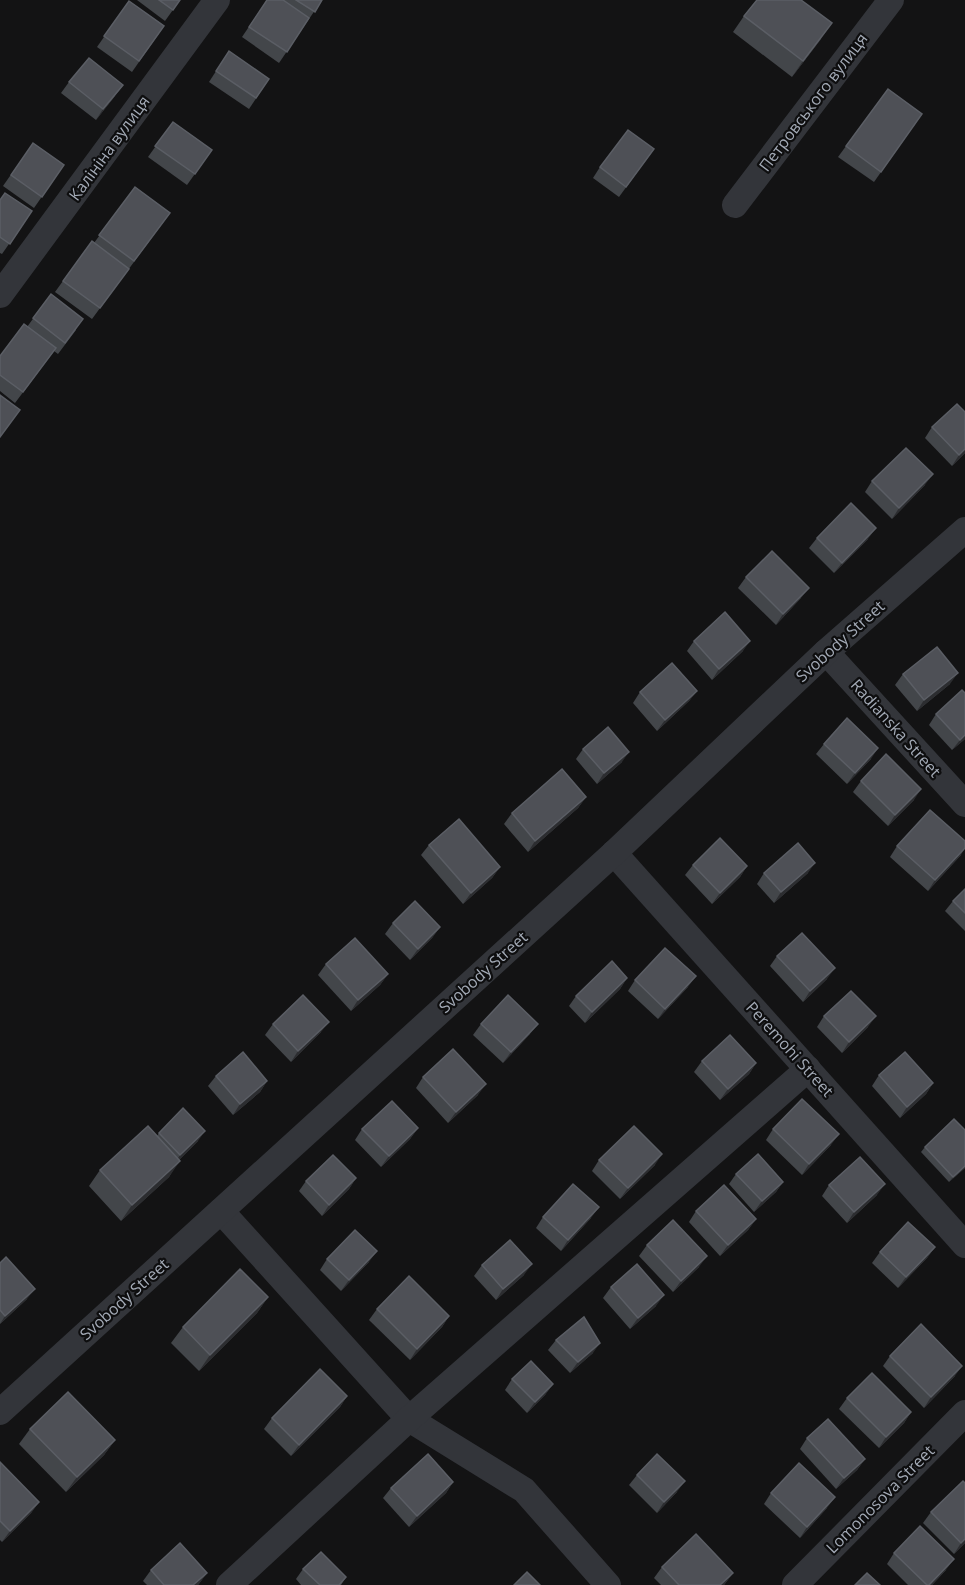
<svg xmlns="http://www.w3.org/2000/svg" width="965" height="1585" font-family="'Open Sans',sans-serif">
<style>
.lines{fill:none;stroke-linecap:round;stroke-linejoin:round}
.street{stroke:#33353a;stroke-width:26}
.wall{fill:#43464a}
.shaded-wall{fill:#2c2d30}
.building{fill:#4e5056;stroke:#5b5e65;stroke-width:1.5}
.labels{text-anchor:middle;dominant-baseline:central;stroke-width:4.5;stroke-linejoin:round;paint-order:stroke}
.street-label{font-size:16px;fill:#a3aab6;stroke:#0e0e0f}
</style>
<rect width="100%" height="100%" fill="#131314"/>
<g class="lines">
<g class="street">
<path d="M 735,205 L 891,0"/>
<path d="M 0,295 L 217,0"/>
<path d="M 826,652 L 965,804"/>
<path d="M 614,853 L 965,1245"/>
<path d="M 221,1211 L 409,1419 L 524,1490 L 608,1585"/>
<path d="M 0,1412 L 614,853 L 826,652 L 965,530"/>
<path d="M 229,1585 L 409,1419 L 808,1069"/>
<path d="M 795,1585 L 965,1413"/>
</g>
</g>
<g class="wall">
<path d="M 137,0 L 180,0 L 165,21 Z"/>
<path d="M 267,0 L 322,0 L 279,63 L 242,37 Z"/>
<path d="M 129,1 L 164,26 L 132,72 L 97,47 Z"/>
<path d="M 744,16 L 821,39 L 792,77 L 733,32 Z"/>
<path d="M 229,51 L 269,79 L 249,109 L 209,82 Z"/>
<path d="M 69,82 L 115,96 L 96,120 L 61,93 Z"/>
<path d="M 888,89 L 922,114 L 874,182 L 838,157 Z"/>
<path d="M 173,122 L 212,150 L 187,185 L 148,157 Z"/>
<path d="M 33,143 L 64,165 L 34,208 L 3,186 Z"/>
<path d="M 654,149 L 619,197 L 593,178 L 600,167 Z"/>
<path d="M 135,187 L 170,213 L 92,319 L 55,292 L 92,241 L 94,243 Z"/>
<path d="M 0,200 L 32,211 L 2,254 L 0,253 Z"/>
<path d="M 51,294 L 76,330 L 58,354 L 54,351 L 15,403 L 0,391 L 0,356 L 27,327 Z"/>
<path d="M 932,427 L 965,453 L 952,466 L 925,438 Z"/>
<path d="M 872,481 L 925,485 L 892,519 L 865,492 Z"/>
<path d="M 817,538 L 868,539 L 834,573 L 809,548 Z"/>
<path d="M 746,577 L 801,598 L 776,625 L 738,588 Z"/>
<path d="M 694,641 L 743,651 L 712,680 L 687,651 Z"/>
<path d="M 903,674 L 950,684 L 917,711 L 895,685 Z"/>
<path d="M 697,691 L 689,701 L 657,731 L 633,703 L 640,692 Z"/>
<path d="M 936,714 L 965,739 L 952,750 L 929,725 Z"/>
<path d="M 824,744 L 871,759 L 847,784 L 816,754 Z"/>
<path d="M 583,749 L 622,762 L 597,784 L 576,759 Z"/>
<path d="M 861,781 L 914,800 L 888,826 L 853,792 Z"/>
<path d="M 586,797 L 578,808 L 528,852 L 504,824 L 512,813 Z"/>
<path d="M 429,845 L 500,867 L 492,878 L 463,904 L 421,855 Z"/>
<path d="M 897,846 L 961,855 L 928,891 L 890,857 Z"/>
<path d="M 693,865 L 747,866 L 740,877 L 712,904 L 685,875 Z"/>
<path d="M 764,873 L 808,873 L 774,903 L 757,884 Z"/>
<path d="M 965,889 L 965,931 L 945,911 L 953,901 Z"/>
<path d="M 393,923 L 440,927 L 432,938 L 410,960 L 385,934 Z"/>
<path d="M 777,956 L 827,979 L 803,1002 L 770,966 Z"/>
<path d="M 326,964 L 388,974 L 380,985 L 351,1011 L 318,975 Z"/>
<path d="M 627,978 L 620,989 L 585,1023 L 569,1006 L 576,996 Z"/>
<path d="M 635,980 L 688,987 L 658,1019 L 628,991 Z"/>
<path d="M 824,1016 L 868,1027 L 842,1053 L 817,1027 Z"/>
<path d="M 273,1024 L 321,1032 L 291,1062 L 265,1035 Z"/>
<path d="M 481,1024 L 530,1034 L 503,1063 L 473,1035 Z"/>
<path d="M 702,1061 L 756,1063 L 749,1074 L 720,1100 L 694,1072 Z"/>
<path d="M 879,1075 L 933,1083 L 926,1094 L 900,1118 L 872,1086 Z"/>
<path d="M 216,1076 L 267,1081 L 260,1092 L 233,1115 L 208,1086 Z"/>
<path d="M 423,1077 L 478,1095 L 448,1123 L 416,1088 Z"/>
<path d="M 418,1128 L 410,1139 L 381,1167 L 355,1140 L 362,1129 Z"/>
<path d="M 773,1129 L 831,1145 L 802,1175 L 766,1140 Z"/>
<path d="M 159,1133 L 198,1141 L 179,1160 L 169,1177 L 121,1221 L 89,1186 L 100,1170 L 157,1136 Z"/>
<path d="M 925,1147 L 965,1168 L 949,1182 L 921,1152 Z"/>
<path d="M 599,1160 L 655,1165 L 620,1199 L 592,1171 Z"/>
<path d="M 736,1174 L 783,1182 L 776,1192 L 754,1212 L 729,1184 Z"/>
<path d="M 356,1178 L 349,1189 L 322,1216 L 299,1191 L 306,1181 Z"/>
<path d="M 829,1185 L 877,1195 L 847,1223 L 822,1196 Z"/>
<path d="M 696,1211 L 756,1219 L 748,1230 L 720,1256 L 689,1222 Z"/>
<path d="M 543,1217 L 591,1218 L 561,1251 L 536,1228 Z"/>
<path d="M 647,1245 L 699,1267 L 673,1292 L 639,1256 Z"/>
<path d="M 935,1247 L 927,1258 L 898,1288 L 872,1263 L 880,1252 Z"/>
<path d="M 327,1259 L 369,1262 L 341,1291 L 320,1270 Z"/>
<path d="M 0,1263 L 27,1299 L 0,1324 Z"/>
<path d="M 482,1265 L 524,1275 L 496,1300 L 474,1276 Z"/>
<path d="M 611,1287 L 656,1306 L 630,1329 L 603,1298 Z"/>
<path d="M 268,1297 L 257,1313 L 199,1371 L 171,1343 L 183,1327 Z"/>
<path d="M 377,1309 L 449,1316 L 442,1327 L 410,1360 L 369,1320 Z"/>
<path d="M 556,1340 L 593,1353 L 570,1373 L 548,1350 Z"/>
<path d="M 890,1356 L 955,1376 L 924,1408 L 883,1366 Z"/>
<path d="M 512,1379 L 553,1384 L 545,1395 L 527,1413 L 505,1390 Z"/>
<path d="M 347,1396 L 340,1407 L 291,1456 L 264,1429 L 272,1418 Z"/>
<path d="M 847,1398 L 911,1412 L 904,1423 L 879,1448 L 839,1409 Z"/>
<path d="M 30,1429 L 115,1440 L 104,1455 L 66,1492 L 19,1444 Z"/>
<path d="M 807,1438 L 865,1459 L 857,1470 L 836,1489 L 800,1449 Z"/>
<path d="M 0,1462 L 39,1502 L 31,1513 L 2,1542 L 0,1540 Z"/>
<path d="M 637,1475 L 677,1492 L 657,1513 L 629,1485 Z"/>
<path d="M 453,1482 L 446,1493 L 409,1527 L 383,1498 L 391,1488 Z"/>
<path d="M 771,1493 L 827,1508 L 800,1538 L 764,1504 Z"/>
<path d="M 931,1512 L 965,1543 L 954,1554 L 923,1523 Z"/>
<path d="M 894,1553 L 946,1570 L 932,1585 L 908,1585 L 887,1564 Z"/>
<path d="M 662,1567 L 733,1573 L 724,1585 L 661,1585 L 654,1578 Z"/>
<path d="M 303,1569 L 346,1577 L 341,1585 L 301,1585 L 296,1579 Z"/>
<path d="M 151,1570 L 207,1573 L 198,1585 L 147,1585 L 143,1581 Z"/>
</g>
<g class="shaded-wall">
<path d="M 832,23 L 821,39 L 792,77 L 803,61 Z"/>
<path d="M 123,85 L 115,96 L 96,120 L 103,109 Z"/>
<path d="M 965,449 L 965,453 L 952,466 L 959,455 Z"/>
<path d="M 933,474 L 925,485 L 892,519 L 899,508 Z"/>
<path d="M 876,528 L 868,539 L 834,573 L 842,563 Z"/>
<path d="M 809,588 L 801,598 L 776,625 L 783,614 Z"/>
<path d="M 750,641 L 743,651 L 712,680 L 719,669 Z"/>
<path d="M 958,673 L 950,684 L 917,711 L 924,700 Z"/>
<path d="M 697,691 L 689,701 L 657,731 L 665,720 Z"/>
<path d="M 965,735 L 965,739 L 952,750 L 960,740 Z"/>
<path d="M 878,748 L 871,759 L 847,784 L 855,773 Z"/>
<path d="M 629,752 L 622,762 L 597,784 L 604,773 Z"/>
<path d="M 921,789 L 914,800 L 888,826 L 895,815 Z"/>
<path d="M 586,797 L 578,808 L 528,852 L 535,841 Z"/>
<path d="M 965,848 L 961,855 L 928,891 L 935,880 Z"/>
<path d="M 815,863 L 808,873 L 774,903 L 781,892 Z"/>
<path d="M 747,866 L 740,877 L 712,904 L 720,893 Z"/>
<path d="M 500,867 L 492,878 L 463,904 L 471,893 Z"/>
<path d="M 440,927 L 432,938 L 410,960 L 418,949 Z"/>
<path d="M 835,968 L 827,979 L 803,1002 L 810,991 Z"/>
<path d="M 388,974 L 380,985 L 351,1011 L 358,1000 Z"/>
<path d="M 696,976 L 688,987 L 658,1019 L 665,1009 Z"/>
<path d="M 627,978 L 620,989 L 585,1023 L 592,1012 Z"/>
<path d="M 876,1016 L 868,1027 L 842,1053 L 849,1042 Z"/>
<path d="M 329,1022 L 321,1032 L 291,1062 L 298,1051 Z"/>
<path d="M 538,1024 L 530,1034 L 503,1063 L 511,1052 Z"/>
<path d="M 756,1063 L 749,1074 L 720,1100 L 728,1089 Z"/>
<path d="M 267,1081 L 260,1092 L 233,1115 L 240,1104 Z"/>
<path d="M 933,1083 L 926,1094 L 900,1118 L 907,1107 Z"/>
<path d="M 486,1084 L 478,1095 L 448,1123 L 456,1112 Z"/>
<path d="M 418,1128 L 410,1139 L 381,1167 L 389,1156 Z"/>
<path d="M 205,1131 L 198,1141 L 173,1166 L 180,1155 Z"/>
<path d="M 839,1134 L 831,1145 L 802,1175 L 809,1164 Z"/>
<path d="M 662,1154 L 655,1165 L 620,1199 L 628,1188 Z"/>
<path d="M 180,1161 L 169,1177 L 121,1221 L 132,1205 Z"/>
<path d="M 965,1166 L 965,1168 L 949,1182 L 953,1177 Z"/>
<path d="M 356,1178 L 349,1189 L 322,1216 L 329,1205 Z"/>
<path d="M 783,1182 L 776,1192 L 754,1212 L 762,1201 Z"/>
<path d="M 885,1184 L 877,1195 L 847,1223 L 854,1212 Z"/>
<path d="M 599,1207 L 591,1218 L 561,1251 L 568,1240 Z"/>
<path d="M 756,1219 L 748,1230 L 720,1256 L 728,1245 Z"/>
<path d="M 935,1247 L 927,1258 L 898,1288 L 906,1277 Z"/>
<path d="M 377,1251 L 369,1262 L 341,1291 L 349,1280 Z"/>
<path d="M 707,1256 L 699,1267 L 673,1292 L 681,1281 Z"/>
<path d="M 532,1264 L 524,1275 L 496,1300 L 503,1289 Z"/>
<path d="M 35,1289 L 27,1299 L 0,1324 L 5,1316 Z"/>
<path d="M 664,1295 L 656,1306 L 630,1329 L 638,1318 Z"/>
<path d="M 268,1297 L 257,1313 L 199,1371 L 210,1355 Z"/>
<path d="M 449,1316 L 442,1327 L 410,1360 L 417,1349 Z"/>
<path d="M 600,1343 L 593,1353 L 570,1373 L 578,1362 Z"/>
<path d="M 962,1366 L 955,1376 L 924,1408 L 931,1397 Z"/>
<path d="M 553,1384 L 545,1395 L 527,1413 L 535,1402 Z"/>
<path d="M 347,1396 L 340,1407 L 291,1456 L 299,1445 Z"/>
<path d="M 911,1412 L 904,1423 L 879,1448 L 886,1437 Z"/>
<path d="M 115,1440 L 104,1455 L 66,1492 L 77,1477 Z"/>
<path d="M 865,1459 L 857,1470 L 836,1489 L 844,1478 Z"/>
<path d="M 685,1481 L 677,1492 L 657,1513 L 664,1502 Z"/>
<path d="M 453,1482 L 446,1493 L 409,1527 L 417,1516 Z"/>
<path d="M 835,1497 L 827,1508 L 800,1538 L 807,1527 Z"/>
<path d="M 39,1502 L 31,1513 L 2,1542 L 10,1531 Z"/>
<path d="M 965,1539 L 965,1543 L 954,1554 L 961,1543 Z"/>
<path d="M 954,1559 L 946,1570 L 932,1585 L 929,1585 Z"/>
<path d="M 207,1573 L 198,1585 L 193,1585 Z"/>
<path d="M 733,1573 L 724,1585 L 720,1585 Z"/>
</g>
<g class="building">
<path d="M 159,0 L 180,0 L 173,10 Z"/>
<path d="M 267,0 L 283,0 L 309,18 L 287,52 L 249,27 Z"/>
<path d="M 296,0 L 322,0 L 315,12 Z"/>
<path d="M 757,0 L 801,0 L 832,23 L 803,61 L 744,16 Z"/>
<path d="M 129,1 L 164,26 L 139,61 L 104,36 Z"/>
<path d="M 229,51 L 269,79 L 256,98 L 216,71 Z"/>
<path d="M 89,58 L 123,85 L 103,109 L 69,82 Z"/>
<path d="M 888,89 L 922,114 L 881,172 L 846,146 Z"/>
<path d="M 173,122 L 212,150 L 195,174 L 155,146 Z"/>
<path d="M 628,130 L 654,149 L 626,187 L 600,167 Z"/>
<path d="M 33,143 L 64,165 L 42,197 L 11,175 Z"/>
<path d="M 135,187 L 170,213 L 134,261 L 99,235 Z"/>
<path d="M 5,193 L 32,211 L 10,244 L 0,237 L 0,200 Z"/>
<path d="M 92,241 L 129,269 L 100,308 L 63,281 Z"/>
<path d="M 51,294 L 83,319 L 65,343 L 33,318 Z"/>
<path d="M 24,324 L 56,348 L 23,392 L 0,375 L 0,356 Z"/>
<path d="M 0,395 L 20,410 L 0,437 Z"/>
<path d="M 957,404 L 965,412 L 965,449 L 959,455 L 932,427 Z"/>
<path d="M 906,448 L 933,474 L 899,508 L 872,481 Z"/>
<path d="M 851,503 L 876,528 L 842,563 L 817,538 Z"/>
<path d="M 772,551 L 809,588 L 783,614 L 746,577 Z"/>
<path d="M 725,612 L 750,641 L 719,669 L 694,641 Z"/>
<path d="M 937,647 L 958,673 L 924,700 L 903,674 Z"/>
<path d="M 672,663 L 697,691 L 665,720 L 640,692 Z"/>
<path d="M 962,690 L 965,693 L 965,735 L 960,740 L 936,714 Z"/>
<path d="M 847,718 L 878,748 L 855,773 L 824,744 Z"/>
<path d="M 608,727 L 629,752 L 604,773 L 583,749 Z"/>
<path d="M 886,754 L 921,789 L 895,815 L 861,781 Z"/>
<path d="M 562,769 L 586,797 L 535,841 L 512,813 Z"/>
<path d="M 930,810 L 965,841 L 965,848 L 935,880 L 897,846 Z"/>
<path d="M 459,819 L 500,867 L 471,893 L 429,845 Z"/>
<path d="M 720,838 L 747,866 L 720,893 L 693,865 Z"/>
<path d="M 798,843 L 815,863 L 781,892 L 764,873 Z"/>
<path d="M 965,889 L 965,913 L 953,901 Z"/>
<path d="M 415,901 L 440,927 L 418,949 L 393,923 Z"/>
<path d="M 802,933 L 835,968 L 810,991 L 777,956 Z"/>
<path d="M 355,938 L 388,974 L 358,1000 L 326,964 Z"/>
<path d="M 665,948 L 696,976 L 665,1009 L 635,980 Z"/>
<path d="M 612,961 L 627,978 L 592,1012 L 576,996 Z"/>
<path d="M 851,991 L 876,1016 L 849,1042 L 824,1016 Z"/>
<path d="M 303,995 L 329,1022 L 298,1051 L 273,1024 Z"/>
<path d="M 508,995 L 538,1024 L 511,1052 L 481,1024 Z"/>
<path d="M 730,1035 L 756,1063 L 728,1089 L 702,1061 Z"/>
<path d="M 453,1049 L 486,1084 L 456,1112 L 423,1077 Z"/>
<path d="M 243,1052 L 267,1081 L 240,1104 L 216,1076 Z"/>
<path d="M 905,1052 L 933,1083 L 907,1107 L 879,1075 Z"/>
<path d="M 802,1099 L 839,1134 L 809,1164 L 773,1129 Z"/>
<path d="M 392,1101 L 418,1128 L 389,1156 L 362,1129 Z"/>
<path d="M 183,1108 L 205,1131 L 180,1155 L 159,1133 Z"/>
<path d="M 954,1119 L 965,1130 L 965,1166 L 953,1177 L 925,1147 Z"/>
<path d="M 148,1126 L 180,1161 L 132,1205 L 100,1170 Z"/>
<path d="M 634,1126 L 662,1154 L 628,1188 L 599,1160 Z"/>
<path d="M 758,1154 L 783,1182 L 762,1201 L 736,1174 Z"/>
<path d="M 333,1155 L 356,1178 L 329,1205 L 306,1181 Z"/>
<path d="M 860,1157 L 885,1184 L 854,1212 L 829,1185 Z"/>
<path d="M 573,1184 L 599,1207 L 568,1240 L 543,1217 Z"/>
<path d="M 724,1185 L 756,1219 L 728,1245 L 696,1211 Z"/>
<path d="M 673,1220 L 707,1256 L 681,1281 L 647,1245 Z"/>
<path d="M 908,1222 L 935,1247 L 906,1277 L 880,1252 Z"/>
<path d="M 355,1230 L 377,1251 L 349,1280 L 327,1259 Z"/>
<path d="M 510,1240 L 532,1264 L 503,1289 L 482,1265 Z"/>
<path d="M 6,1257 L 35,1289 L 5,1316 L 0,1310 L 0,1263 Z"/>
<path d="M 637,1264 L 664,1295 L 638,1318 L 611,1287 Z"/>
<path d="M 240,1269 L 268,1297 L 210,1355 L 183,1327 Z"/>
<path d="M 409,1276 L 449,1316 L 417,1349 L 377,1309 Z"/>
<path d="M 584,1317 L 600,1343 L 578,1362 L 556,1340 Z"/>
<path d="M 921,1324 L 962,1366 L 931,1397 L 890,1356 Z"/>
<path d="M 531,1361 L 553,1384 L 535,1402 L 512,1379 Z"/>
<path d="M 320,1369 L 347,1396 L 299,1445 L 272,1418 Z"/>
<path d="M 872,1373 L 911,1412 L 886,1437 L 847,1398 Z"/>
<path d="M 68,1392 L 115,1440 L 77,1477 L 30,1429 Z"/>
<path d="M 828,1419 L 865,1459 L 844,1478 L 807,1438 Z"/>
<path d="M 428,1454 L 453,1482 L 417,1516 L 391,1488 Z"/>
<path d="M 657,1454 L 685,1481 L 664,1502 L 637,1475 Z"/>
<path d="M 0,1462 L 39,1502 L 10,1531 L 0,1521 Z"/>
<path d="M 799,1463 L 835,1497 L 807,1527 L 771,1493 Z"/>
<path d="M 963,1481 L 965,1483 L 965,1539 L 961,1543 L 931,1512 Z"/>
<path d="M 920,1526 L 954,1559 L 929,1585 L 927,1585 L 894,1553 Z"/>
<path d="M 696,1534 L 733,1573 L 720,1585 L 679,1585 L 662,1567 Z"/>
<path d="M 180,1543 L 207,1573 L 193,1585 L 164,1585 L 151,1570 Z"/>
<path d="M 321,1552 L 346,1577 L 339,1585 L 320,1585 L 303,1569 Z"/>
<path d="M 527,1572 L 540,1585 L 514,1585 Z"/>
<path d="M 867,1573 L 880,1585 L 855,1585 Z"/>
</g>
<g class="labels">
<g class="street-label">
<text transform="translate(813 102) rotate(-53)">Петровського вулиця</text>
<text transform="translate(109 148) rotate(-54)">Калініна вулиця</text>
<text transform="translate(840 641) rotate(-42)">Svobody Street</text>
<text transform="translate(896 728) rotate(48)">Radianska Street</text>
<text transform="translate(483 972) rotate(-42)">Svobody Street</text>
<text transform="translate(790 1049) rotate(48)">Peremohi Street</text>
<text transform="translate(124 1299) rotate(-42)">Svobody Street</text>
<text transform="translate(880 1499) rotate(-45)">Lomonosova Street</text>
</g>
</g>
</svg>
